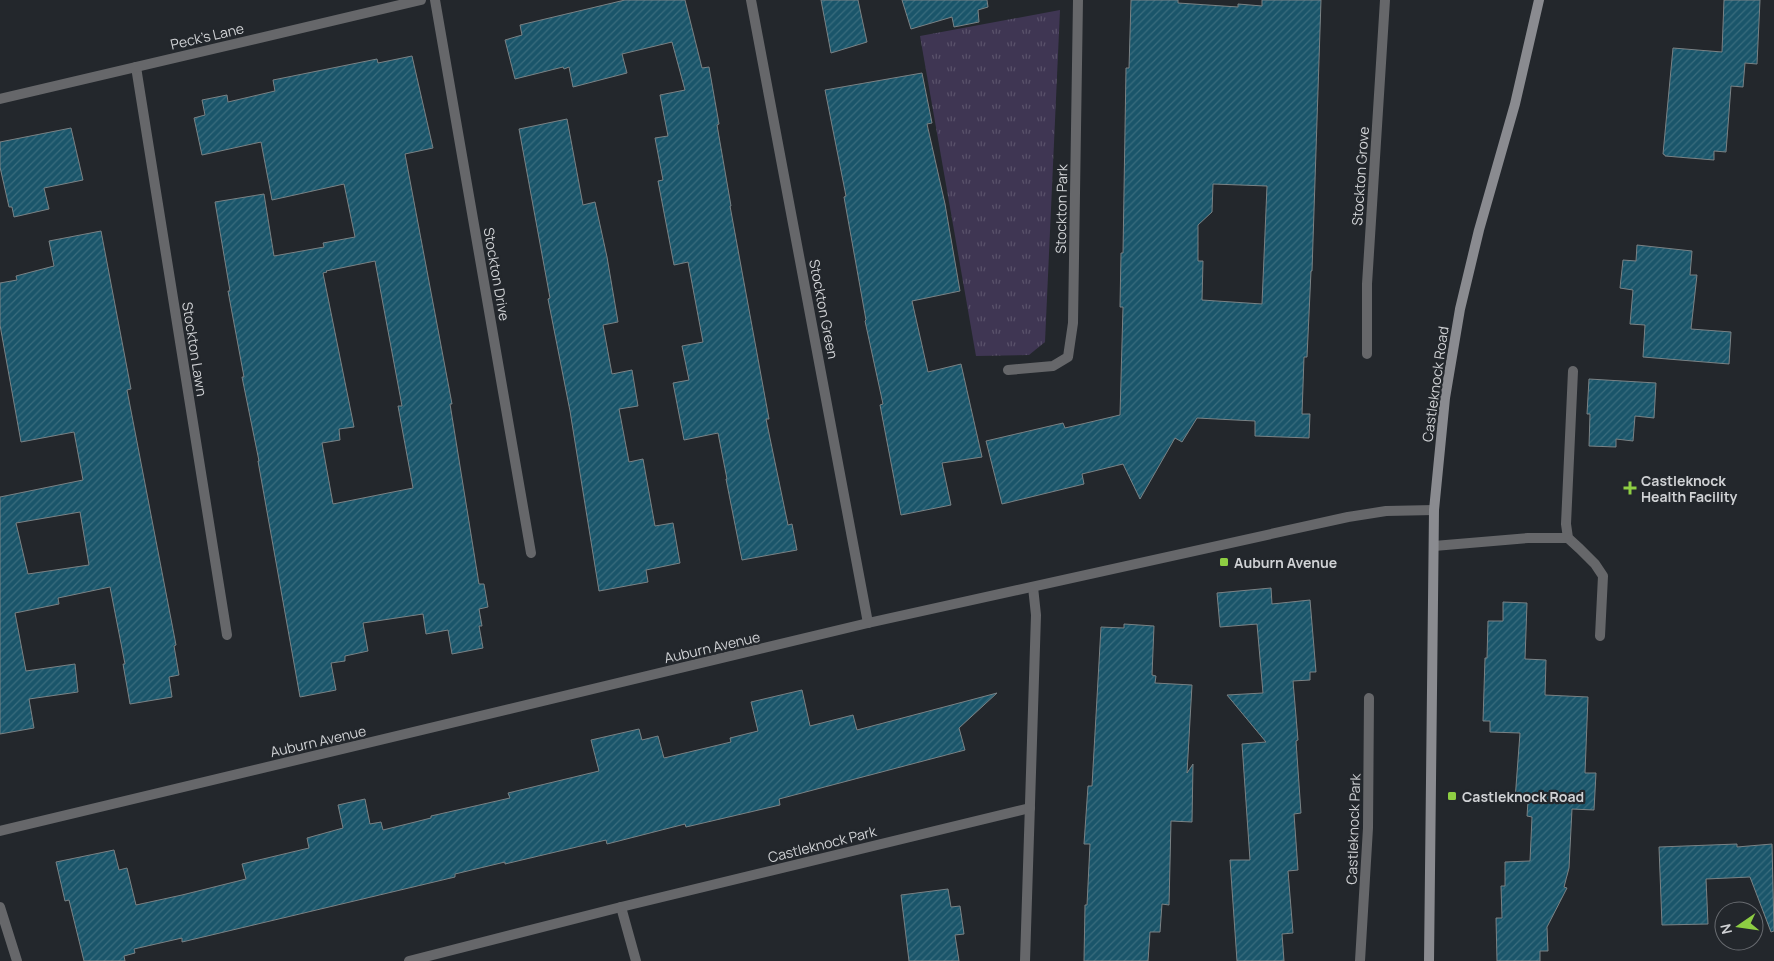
<svg xmlns="http://www.w3.org/2000/svg" width="1774" height="961" font-family="Manrope,sans-serif">
<style>
.grass{fill:url(#grass-tufts)}
.building{fill:url(#building-hatch);stroke:#7a8285;fill-rule:evenodd}
.lines{fill:none;stroke-linecap:round;stroke-linejoin:round}
.service{stroke:#66676a;stroke-width:10}
.minor{stroke:#66676a;stroke-width:10}
.tertiary{stroke:#66676a;stroke-width:10}
.secondary{stroke:#8a8b90;stroke-width:10}
.poi-dot{fill:#8ece43;stroke:#23272c;stroke-width:2}
.labels{text-anchor:middle;dominant-baseline:central;stroke-width:4.5;stroke-linejoin:round;paint-order:stroke}
.street-label{font-size:14px;fill:#d0d2d5;stroke:#23272c}
.poi-label{font-size:14px;font-weight:bold;fill:#d0d2d5;stroke:#23272c;text-anchor:start}
</style>
<defs>
<pattern id="grass-tufts" width="24" height="20" patternUnits="userSpaceOnUse" patternTransform="scale(1.25)"><rect width="24" height="20" fill="#3f3653"/><path d="M3 7l-1-3M5 7V3M7 7l1-3M15 17l-1-3M17 17v-4M19 17l1-3" fill="none" stroke="#5a526b"/></pattern>
<pattern id="building-hatch" width="6" height="6" patternUnits="userSpaceOnUse" patternTransform="scale(1.25)"><rect width="6" height="6" fill="#1a556a"/><path d="M-1 1l2-2M0 6l6-6M5 7l2-2" fill="none" stroke="#3a6d7e"/></pattern>
</defs>
<rect width="100%" height="100%" fill="#23272c"/>
<path class="grass" d="M 1060,10 L 1045,342 L 1029,355 L 976,356 L 920,36 Z"/>
<g class="building">
<path d="M 625,0 L 685,0 L 702,68 L 709,67 L 719,124 L 717,125 L 731,206 L 730,206 L 769,419 L 766,419 L 788,525 L 792,524 L 797,550 L 742,560 L 726,479 L 727,479 L 718,433 L 684,440 L 673,383 L 689,380 L 682,346 L 703,342 L 688,262 L 674,265 L 658,181 L 663,180 L 655,138 L 668,136 L 660,95 L 685,90 L 672,42 L 622,54 L 627,73 L 573,87 L 569,67 L 564,69 L 563,67 L 515,79 L 505,40 L 522,35 L 520,25 Z"/>
<path d="M 821,0 L 858,0 L 867,42 L 831,53 Z"/>
<path d="M 902,0 L 987,0 L 988,7 L 978,10 L 979,22 L 954,27 L 952,17 L 911,29 Z"/>
<path d="M 1131,0 L 1178,0 L 1178,3 L 1238,7 L 1238,4 L 1262,6 L 1262,0 L 1321,0 L 1312,271 L 1311,271 L 1307,357 L 1304,357 L 1302,414 L 1310,414 L 1309,438 L 1255,436 L 1255,421 L 1197,418 L 1182,442 L 1175,438 L 1140,499 L 1123,464 L 1082,474 L 1084,484 L 1002,504 L 986,441 L 1063,423 L 1065,428 L 1120,415 L 1123,307 L 1120,307 L 1121,253 L 1123,253 L 1126,68 L 1129,68 ZM 1213,184 L 1267,186 L 1262,304 L 1202,300 L 1203,261 L 1198,261 L 1198,225 L 1212,212 Z"/>
<path d="M 1724,0 L 1760,0 L 1757,64 L 1745,63 L 1743,87 L 1731,86 L 1726,152 L 1714,151 L 1714,160 L 1665,156 L 1665,155 L 1663,154 L 1673,48 L 1722,52 Z"/>
<path d="M 412,56 L 433,148 L 405,154 L 452,404 L 450,404 L 479,584 L 484,584 L 488,607 L 479,609 L 482,626 L 479,626 L 483,648 L 452,654 L 448,630 L 426,634 L 423,614 L 363,623 L 368,651 L 345,656 L 345,661 L 331,663 L 336,690 L 300,697 L 258,461 L 259,461 L 242,377 L 244,377 L 228,291 L 230,291 L 215,202 L 264,194 L 274,256 L 324,247 L 323,243 L 355,237 L 344,184 L 272,200 L 261,142 L 202,155 L 194,118 L 205,115 L 202,100 L 227,95 L 228,102 L 275,91 L 273,80 L 377,59 L 378,63 ZM 375,261 L 402,406 L 398,406 L 413,488 L 333,504 L 322,443 L 340,440 L 339,429 L 354,427 L 323,273 L 327,272 L 326,271 Z"/>
<path d="M 922,73 L 932,123 L 927,124 L 945,204 L 960,291 L 912,301 L 928,372 L 961,364 L 982,457 L 942,463 L 951,505 L 901,515 L 880,405 L 883,404 L 865,321 L 866,320 L 844,197 L 846,196 L 825,90 Z"/>
<path d="M 567,119 L 583,205 L 595,202 L 607,257 L 618,322 L 603,325 L 612,374 L 632,370 L 638,406 L 619,409 L 629,462 L 643,459 L 655,526 L 673,523 L 680,563 L 646,570 L 648,582 L 599,591 L 570,411 L 548,299 L 550,298 L 519,129 Z"/>
<path d="M 71,128 L 83,180 L 44,188 L 49,209 L 14,217 L 12,207 L 9,207 L 0,167 L 0,142 Z"/>
<path d="M 101,231 L 131,389 L 127,390 L 176,645 L 174,646 L 179,675 L 169,677 L 172,697 L 130,704 L 123,664 L 125,664 L 110,587 L 58,598 L 59,604 L 15,613 L 26,671 L 75,664 L 78,692 L 29,699 L 34,728 L 0,734 L 0,497 L 83,480 L 74,432 L 21,442 L 0,325 L 0,283 L 17,280 L 16,276 L 54,266 L 49,241 ZM 80,512 L 89,565 L 28,574 L 16,523 Z"/>
<path d="M 1637,245 L 1692,251 L 1690,275 L 1697,275 L 1691,329 L 1731,332 L 1729,364 L 1643,357 L 1645,325 L 1630,324 L 1633,290 L 1620,288 L 1623,260 L 1636,261 Z"/>
<path d="M 1589,379 L 1656,383 L 1654,418 L 1635,416 L 1633,441 L 1616,439 L 1616,447 L 1589,446 L 1590,414 L 1587,414 Z"/>
<path d="M 1271,588 L 1272,604 L 1310,600 L 1316,672 L 1310,672 L 1310,680 L 1293,681 L 1298,740 L 1296,741 L 1301,813 L 1294,814 L 1298,870 L 1288,871 L 1293,933 L 1282,934 L 1284,961 L 1237,961 L 1230,860 L 1250,860 L 1242,744 L 1266,742 L 1227,695 L 1263,693 L 1257,624 L 1220,627 L 1217,593 Z"/>
<path d="M 1503,602 L 1527,603 L 1525,659 L 1546,660 L 1545,695 L 1588,697 L 1585,773 L 1596,773 L 1594,810 L 1572,809 L 1569,868 L 1564,887 L 1567,888 L 1547,927 L 1548,951 L 1540,951 L 1540,961 L 1497,961 L 1496,918 L 1502,918 L 1501,886 L 1505,886 L 1505,862 L 1530,861 L 1532,817 L 1527,816 L 1528,801 L 1515,800 L 1520,733 L 1490,732 L 1490,721 L 1483,721 L 1485,658 L 1487,658 L 1488,621 L 1503,621 Z"/>
<path d="M 1124,624 L 1154,626 L 1152,675 L 1156,676 L 1155,683 L 1192,685 L 1187,773 L 1193,764 L 1192,822 L 1171,821 L 1169,905 L 1162,904 L 1160,932 L 1150,932 L 1148,961 L 1084,961 L 1085,905 L 1087,905 L 1090,844 L 1084,844 L 1088,786 L 1092,786 L 1101,627 L 1124,628 Z"/>
<path d="M 802,690 L 810,726 L 853,715 L 857,730 L 997,693 L 959,728 L 965,750 L 779,799 L 780,805 L 686,827 L 685,824 L 607,844 L 606,840 L 505,864 L 505,862 L 455,874 L 455,877 L 182,942 L 182,938 L 134,949 L 135,953 L 124,956 L 125,961 L 84,961 L 69,900 L 65,901 L 56,862 L 114,850 L 119,870 L 127,868 L 136,905 L 182,895 L 246,879 L 242,864 L 309,848 L 307,838 L 343,828 L 338,805 L 365,799 L 370,824 L 381,822 L 383,830 L 431,818 L 431,816 L 510,798 L 508,793 L 599,771 L 591,740 L 639,729 L 642,740 L 658,736 L 664,758 L 731,742 L 730,738 L 758,731 L 751,702 Z"/>
<path d="M 1737,844 L 1737,847 L 1772,844 L 1774,931 L 1771,932 L 1750,877 L 1706,879 L 1708,924 L 1662,925 L 1659,847 Z"/>
<path d="M 948,889 L 951,907 L 960,906 L 964,934 L 955,935 L 959,961 L 909,961 L 901,895 Z"/>
</g>
<g class="lines">
<g class="service">
<path d="M 1573,371 L 1566,524 L 1568,538 L 1580,549 L 1595,564 L 1603,576 L 1600,636"/>
<path d="M 1434,546 L 1528,538 L 1568,538"/>
</g>
<g class="minor">
<path d="M 435,0 L 531,553"/>
<path d="M 751,0 L 868,623"/>
<path d="M 136,67 L 227,635"/>
<path d="M 0,99 L 421,0"/>
<path d="M 1367,354 L 1367,284 L 1385,0"/>
<path d="M 1008,370 L 1053,366 L 1068,357 L 1073,323 L 1078,0"/>
<path d="M 0,907 L 17,961"/>
<path d="M 621,907 L 636,961"/>
<path d="M 409,961 L 621,907 L 1030,808"/>
<path d="M 1025,961 L 1036,615 L 1033,587"/>
<path d="M 1360,961 L 1368,828 L 1369,698"/>
</g>
<path class="tertiary" d="M 0,831 L 868,623 L 1348,517 L 1386,511 L 1434,510"/>
<path class="secondary" d="M 1429,961 L 1434,510 L 1445,398 L 1460,309 L 1479,230 L 1515,104 L 1539,0"/>
</g>
<g class="poi-dot">
<path d="M1627.5 480.5h5v5h5v5h-5v5h-5v-5h-5v-5h5z"/>
<rect x="1219" y="557" width="10" height="10" rx="2.5"/>
<rect x="1447" y="791" width="10" height="10" rx="2.5"/>
</g>
<g class="labels">
<g class="street-label">
<text transform="translate(207 36) rotate(-13)">Peck's Lane</text>
<text transform="translate(1360 176) rotate(-86)">Stockton Grove</text>
<text transform="translate(1061 209) rotate(-89)">Stockton Park</text>
<text transform="translate(497 274) rotate(80)">Stockton Drive</text>
<text transform="translate(824 309) rotate(79)">Stockton Green</text>
<text transform="translate(195 349) rotate(81)">Stockton Lawn</text>
<text transform="translate(1435 384) rotate(-82)">Castleknock Road</text>
<text transform="translate(712 647) rotate(-13)">Auburn Avenue</text>
<text transform="translate(318 741) rotate(-13)">Auburn Avenue</text>
<text transform="translate(1353 829) rotate(-88)">Castleknock Park</text>
<text transform="translate(822 844) rotate(-14)">Castleknock Park</text>
</g>
<g class="poi-label">
<text x="1641" y="480">Castleknock<tspan x="1641" dy="16">Health Facility</tspan></text>
<text x="1234" y="562">Auburn Avenue</text>
<text x="1462" y="796">Castleknock Road</text>
</g>
</g>
<g transform="translate(1739 926) rotate(257)"><circle r="24" fill="#23272c" stroke="#686b70"/>
<path d="M0-4L9 19L0 12L-9 19Z" fill="#8ece43"/>
<text y="-8" font-size="14" font-weight="bold" text-anchor="middle" fill="#d0d2d5">N</text>
</g>
</svg>
